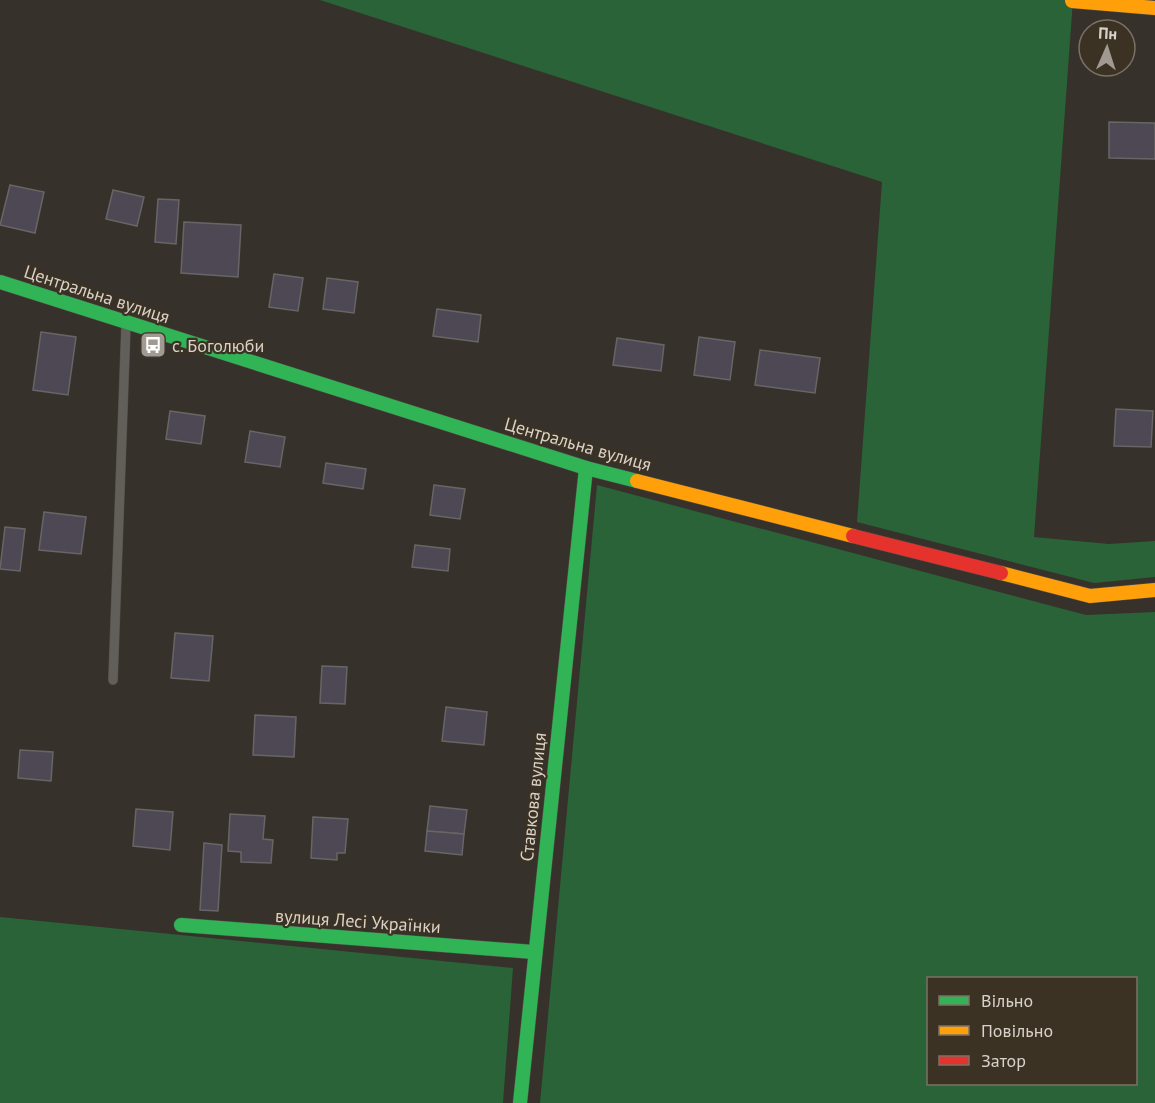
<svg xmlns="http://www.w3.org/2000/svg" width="1155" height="1103" font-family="'PT Sans',sans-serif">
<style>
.green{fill:#296337;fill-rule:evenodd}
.building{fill:#4d4853;stroke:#686566;stroke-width:1.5}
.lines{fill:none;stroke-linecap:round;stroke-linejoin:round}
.lane-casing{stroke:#524d47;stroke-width:10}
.fast-casing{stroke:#524d47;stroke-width:15}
.slow-casing{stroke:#524d47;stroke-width:15}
.jam-casing{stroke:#524d47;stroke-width:15}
.lane{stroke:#625e59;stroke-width:9}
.fast{stroke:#30b455;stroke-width:14}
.slow{stroke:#ff9f0a;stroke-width:14}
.jam{stroke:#e5322d;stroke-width:14}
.labels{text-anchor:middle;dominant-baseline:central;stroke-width:4.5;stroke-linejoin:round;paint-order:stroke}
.street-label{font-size:18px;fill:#d9d2ca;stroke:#3c3224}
.poi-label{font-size:18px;fill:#d9d2ca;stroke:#3c3224;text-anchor:start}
</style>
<rect width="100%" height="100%" fill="#36312a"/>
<g class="green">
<path d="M 320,0 L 1073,0 L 1034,537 L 1109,544 L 1155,541 L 1155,577 L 1094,583 L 857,522 L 882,182 Z"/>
<path d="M 597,485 L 1086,615 L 1155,612 L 1155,1103 L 540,1103 ZM 928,978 L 1136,978 L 1136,1084 L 928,1084 Z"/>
<path d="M 0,917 L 513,968 L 503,1103 L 0,1103 Z"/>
</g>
<g class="building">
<path d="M 1109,122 L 1155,123 L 1155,159 L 1109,158 Z"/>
<path d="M 10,185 L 44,192 L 35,233 L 0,225 Z"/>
<path d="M 113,190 L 144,197 L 137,226 L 106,219 Z"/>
<path d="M 158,199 L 179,200 L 176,244 L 155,242 Z"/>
<path d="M 184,222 L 241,225 L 238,277 L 181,273 Z"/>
<path d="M 274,274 L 303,278 L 298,311 L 269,307 Z"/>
<path d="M 327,278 L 358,282 L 354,313 L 323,309 Z"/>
<path d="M 437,309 L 481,315 L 478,342 L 433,336 Z"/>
<path d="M 41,332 L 76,337 L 68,395 L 33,390 Z"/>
<path d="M 699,337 L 735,342 L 730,380 L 694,375 Z"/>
<path d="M 617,338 L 664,345 L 661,371 L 613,365 Z"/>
<path d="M 760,350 L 820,358 L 815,393 L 755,385 Z"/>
<path d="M 1116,409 L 1153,411 L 1151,447 L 1114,446 Z"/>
<path d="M 170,411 L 205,416 L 201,444 L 166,439 Z"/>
<path d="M 250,431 L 285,437 L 280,467 L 245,462 Z"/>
<path d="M 326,463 L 366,469 L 363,489 L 323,483 Z"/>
<path d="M 434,485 L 465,489 L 460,519 L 430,515 Z"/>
<path d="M 44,512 L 86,517 L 81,554 L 39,550 Z"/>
<path d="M 5,527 L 25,529 L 20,571 L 0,569 Z"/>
<path d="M 415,545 L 450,549 L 448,571 L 412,567 Z"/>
<path d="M 175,633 L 213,636 L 209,681 L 171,678 Z"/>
<path d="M 322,666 L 347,667 L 345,704 L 320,703 Z"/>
<path d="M 446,707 L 487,712 L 484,745 L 442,741 Z"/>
<path d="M 255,715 L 296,717 L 294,757 L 253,755 Z"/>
<path d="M 20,750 L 53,752 L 51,781 L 18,778 Z"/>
<path d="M 430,806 L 467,810 L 464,834 L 427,831 Z"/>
<path d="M 136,809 L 173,812 L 170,850 L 133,846 Z"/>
<path d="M 230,814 L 265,816 L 263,839 L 273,840 L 271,863 L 241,862 L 241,852 L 228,851 Z"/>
<path d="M 313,817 L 348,819 L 345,853 L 337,853 L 337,860 L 311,858 Z"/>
<path d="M 427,831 L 464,834 L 462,855 L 425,851 Z"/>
<path d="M 204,843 L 222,845 L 218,911 L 200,910 Z"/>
</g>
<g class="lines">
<g class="lane-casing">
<path id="lane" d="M 113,680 L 126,325"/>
</g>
<g class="fast-casing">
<g id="fast">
<path d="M 0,282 L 586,468 L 637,481"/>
<path d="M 181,925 L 533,952"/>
<path d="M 520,1103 L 586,468"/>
</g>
</g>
<g class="slow-casing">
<g id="slow">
<path d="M 1072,1 L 1155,8"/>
<path d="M 637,481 L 853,536"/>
<path d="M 1001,573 L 1090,596 L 1155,590"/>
</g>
</g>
<g class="jam-casing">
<path id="jam" d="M 853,536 L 1001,573"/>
</g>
<use href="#lane" class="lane"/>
<use href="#fast" class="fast"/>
<use href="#slow" class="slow"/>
<use href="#jam" class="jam"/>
</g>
<defs>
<g id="bus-square" transform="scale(1.35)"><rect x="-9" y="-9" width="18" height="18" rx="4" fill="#a09a92" stroke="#3c3224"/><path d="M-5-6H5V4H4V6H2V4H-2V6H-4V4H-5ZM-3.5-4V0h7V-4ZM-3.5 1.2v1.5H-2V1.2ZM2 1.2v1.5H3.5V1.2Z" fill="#fff"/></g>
</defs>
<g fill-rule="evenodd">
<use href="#bus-square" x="153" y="345"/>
</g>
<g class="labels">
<g class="street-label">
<text transform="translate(97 294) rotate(18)">Центральна вулиця</text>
<text transform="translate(578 444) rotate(16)">Центральна вулиця</text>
<text transform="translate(533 797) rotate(-84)">Ставкова вулиця</text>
<text transform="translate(358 921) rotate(4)">вулиця Лесі Українки</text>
</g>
<g class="poi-label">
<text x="172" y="345">с. Боголюби</text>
</g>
</g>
<rect x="927" y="977" width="210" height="108" fill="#3c3224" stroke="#7b7266" stroke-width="1.5"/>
<rect x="939" y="996" width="30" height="9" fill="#30b455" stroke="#7b7266" stroke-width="1.5"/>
<text x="981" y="1007" font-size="18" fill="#d9d2ca">Вільно</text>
<rect x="939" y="1026" width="30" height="9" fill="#ff9f0a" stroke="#7b7266" stroke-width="1.5"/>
<text x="981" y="1037" font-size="18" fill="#d9d2ca">Повільно</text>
<rect x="939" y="1056" width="30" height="9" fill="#e5322d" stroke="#7b7266" stroke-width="1.5"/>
<text x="981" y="1067" font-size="18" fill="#d9d2ca">Затор</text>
<g transform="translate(1107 48) rotate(3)"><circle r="28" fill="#3c3224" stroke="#7b7266" stroke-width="1.5"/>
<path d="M0-4.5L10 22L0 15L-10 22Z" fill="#a09a92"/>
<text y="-9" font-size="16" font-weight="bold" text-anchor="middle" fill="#d9d2ca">Пн</text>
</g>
</svg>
